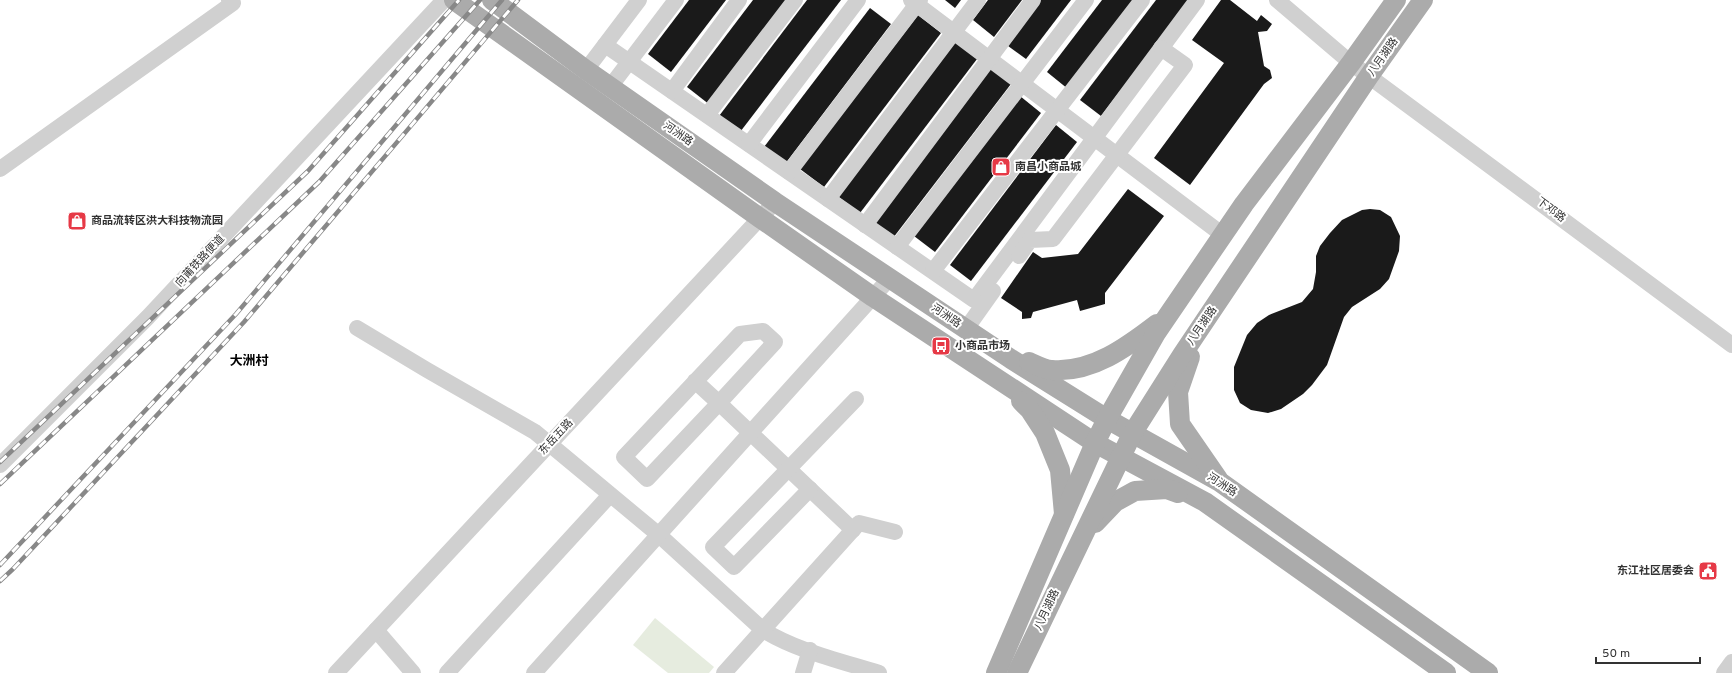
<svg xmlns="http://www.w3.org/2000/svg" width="1732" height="673" font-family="Overpass,'Noto Sans SC',sans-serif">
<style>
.green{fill:#e6ecdf}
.building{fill:#1a1a1a}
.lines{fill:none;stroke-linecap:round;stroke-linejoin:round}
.minor{stroke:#d0d0d0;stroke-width:16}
.major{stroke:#ababab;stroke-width:20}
.rail-casing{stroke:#888;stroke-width:4.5}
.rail{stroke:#fff;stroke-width:3;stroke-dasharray:9;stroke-linecap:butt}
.labels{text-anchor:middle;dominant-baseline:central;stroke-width:4;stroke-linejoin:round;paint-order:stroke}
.street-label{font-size:11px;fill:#333;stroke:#fff}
.poi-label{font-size:11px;font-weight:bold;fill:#333;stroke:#fff;text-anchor:start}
.quarter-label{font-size:13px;font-weight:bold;fill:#000;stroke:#fff}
</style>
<rect width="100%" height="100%" fill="#fff"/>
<path class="green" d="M 655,618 L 714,667 L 709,673 L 668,673 L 633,645 Z"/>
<g class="building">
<path d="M 689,0 L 726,0 L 671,72 L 648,54 Z"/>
<path d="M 753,0 L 790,0 L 710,105 L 687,87 Z"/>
<path d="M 807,0 L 841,0 L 737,136 L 716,120 Z"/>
<path d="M 945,0 L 961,0 L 955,8 Z"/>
<path d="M 988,0 L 1022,0 L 994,37 L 973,20 Z"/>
<path d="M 1037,0 L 1071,0 L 1026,59 L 1004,43 Z"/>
<path d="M 1102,0 L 1136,0 L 1068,89 L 1047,72 Z"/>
<path d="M 1156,0 L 1190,0 L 1101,116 L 1080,100 Z"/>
<path d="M 1221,0 L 1230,0 L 1257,21 L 1261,15 L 1272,24 L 1267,31 L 1258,32 L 1264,66 L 1270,70 L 1272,78 L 1264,84 L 1190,185 L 1154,158 L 1224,63 L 1192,40 Z"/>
<path d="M 870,8 L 891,24 L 785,164 L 764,147 Z"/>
<path d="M 918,15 L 941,33 L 824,187 L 800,169 Z"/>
<path d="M 954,41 L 977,59 L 860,213 L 836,195 Z"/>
<path d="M 987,66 L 1011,84 L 893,238 L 870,220 Z"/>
<path d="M 1020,96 L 1041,113 L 935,252 L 914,236 Z"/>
<path d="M 1056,125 L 1077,142 L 971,281 L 950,265 Z"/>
<path d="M 1128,189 L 1164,216 L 1105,293 L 1105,304 L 1080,311 L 1077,300 L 1033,312 L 1031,318 L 1022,319 L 1022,312 L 1001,298 L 1033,252 L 1042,258 L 1078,254 Z"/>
<path d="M 1370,209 L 1380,210 L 1391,217 L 1400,236 L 1399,251 L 1389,279 L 1380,289 L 1352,307 L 1344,317 L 1327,365 L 1312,385 L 1303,394 L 1281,409 L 1268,413 L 1251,410 L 1240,403 L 1234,390 L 1234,367 L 1247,335 L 1257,323 L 1269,315 L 1302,302 L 1313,289 L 1316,272 L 1316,256 L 1320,246 L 1330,233 L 1342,220 L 1362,210 Z"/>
</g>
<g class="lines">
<g class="minor">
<path d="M 911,0 L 1223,235"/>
<path d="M 1277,0 L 1351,63 L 1732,345"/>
<path d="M 605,45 L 974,300 L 1197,0"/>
<path d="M 586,70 L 639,0"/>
<path d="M 610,87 L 676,0"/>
<path d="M 672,91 L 739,0"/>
<path d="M 707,115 L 795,0"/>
<path d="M 749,144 L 858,0"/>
<path d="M 0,169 L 233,3 L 229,0"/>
<path d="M 789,172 L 920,0"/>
<path d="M 828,199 L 978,0"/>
<path d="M 865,225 L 1033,0"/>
<path d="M 897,247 L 1086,0"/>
<path d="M 1019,256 L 1030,240 L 1053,239 L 1185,65 L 1161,48"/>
<path d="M 933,271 L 1142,0"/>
<path d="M 357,328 L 427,370 L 535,432 L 659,535 L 763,630 C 797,651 841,661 879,673"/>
<path d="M 966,329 L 993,291"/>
<path d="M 695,381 L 719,403 L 647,479 L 624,457 L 740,334 L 763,331 L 775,342 L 719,403 L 853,530"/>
<path d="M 0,465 L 148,317 L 444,0"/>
<path d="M 810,489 L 734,567 L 713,547 L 856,399"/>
<path d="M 376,630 L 413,673"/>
<path d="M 336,673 L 775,202"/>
<path d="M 447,673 L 610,495"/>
<path d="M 534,673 L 890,278"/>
<path d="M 724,673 L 859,523 L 895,532"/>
<path d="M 803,673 L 810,650"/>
<path d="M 1724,673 L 1732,662"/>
</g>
<g class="major">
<path d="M 454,0 L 760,218 L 873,297 L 1095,443 L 1205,502 L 1446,673"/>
<path d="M 492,0 L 586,70 L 775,202 L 1011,359 L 1107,419 L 1220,482 L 1488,673"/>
<path d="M 1190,357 L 1178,392 L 1180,424 L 1218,479"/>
<path d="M 1029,362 C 1036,365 1045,370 1052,370 C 1092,373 1127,347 1157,324"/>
<path d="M 1021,401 L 1030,410 L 1045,433 L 1060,470 L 1064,514"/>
<path d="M 1095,523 L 1115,502 L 1135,491 L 1167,489 L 1178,493"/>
<path d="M 996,673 L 1095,443 L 1107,419 L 1156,333 L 1244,204 L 1351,63 L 1396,0"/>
<path d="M 1017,673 L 1132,434 L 1182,355 L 1369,76 L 1423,0"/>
</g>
<g class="rail-casing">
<g id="rail">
<path d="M 0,462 L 308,171 L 459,0"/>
<path d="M 0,484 L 319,182 L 480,0"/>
<path d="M 0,565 L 236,314 L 502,0"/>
<path d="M 0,581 L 13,569 L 244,322 L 518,0"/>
</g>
</g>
<use href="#rail" class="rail"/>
</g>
<defs>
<g id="shop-square" transform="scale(1)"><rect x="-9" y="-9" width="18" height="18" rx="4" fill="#e63946" stroke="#fff"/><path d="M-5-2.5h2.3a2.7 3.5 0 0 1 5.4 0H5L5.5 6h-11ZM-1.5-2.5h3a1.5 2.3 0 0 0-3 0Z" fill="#fff"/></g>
<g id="bus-square" transform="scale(1)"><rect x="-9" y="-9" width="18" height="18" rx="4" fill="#e63946" stroke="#fff"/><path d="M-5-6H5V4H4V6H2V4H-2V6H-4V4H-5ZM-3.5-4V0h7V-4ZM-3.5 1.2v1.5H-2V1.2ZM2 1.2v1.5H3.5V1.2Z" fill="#fff"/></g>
<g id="civic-square" transform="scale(1)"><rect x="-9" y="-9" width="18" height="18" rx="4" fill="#e63946" stroke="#fff"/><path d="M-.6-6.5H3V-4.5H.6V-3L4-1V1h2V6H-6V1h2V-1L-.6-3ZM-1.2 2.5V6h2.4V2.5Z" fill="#fff"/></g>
</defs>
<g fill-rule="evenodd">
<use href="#shop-square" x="1001" y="167"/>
<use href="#shop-square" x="77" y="221"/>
<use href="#bus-square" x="941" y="346"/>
<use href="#civic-square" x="1708" y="571"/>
</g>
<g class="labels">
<g class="street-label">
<text transform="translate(1383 57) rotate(-55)">八月湖路</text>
<text transform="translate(678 134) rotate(35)">河洲路</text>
<text transform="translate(1551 210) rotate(37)">下邓路</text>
<text transform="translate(200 261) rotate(-47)">向莆铁路便道</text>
<text transform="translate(946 316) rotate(34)">河洲路</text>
<text transform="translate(1202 326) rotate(-56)">八月湖路</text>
<text transform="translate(556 437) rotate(-47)">东岳五路</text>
<text transform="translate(1222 485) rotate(33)">河洲路</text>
<text transform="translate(1047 610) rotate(-65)">八月湖路</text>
</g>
<g class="poi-label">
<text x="1015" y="167">南昌小商品城</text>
<text x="91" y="221">商品流转区·洪大科技物流园</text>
<text x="955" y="346">小商品市场</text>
<text x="1694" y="571" text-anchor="end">东江社区居委会</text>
</g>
<g class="quarter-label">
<text x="249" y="362">大洲村</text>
</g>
</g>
<path d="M1596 657v6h104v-6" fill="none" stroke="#333333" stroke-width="2"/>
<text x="1602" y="657" font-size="12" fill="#333333" stroke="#ffffff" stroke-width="3" paint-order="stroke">50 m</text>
</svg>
